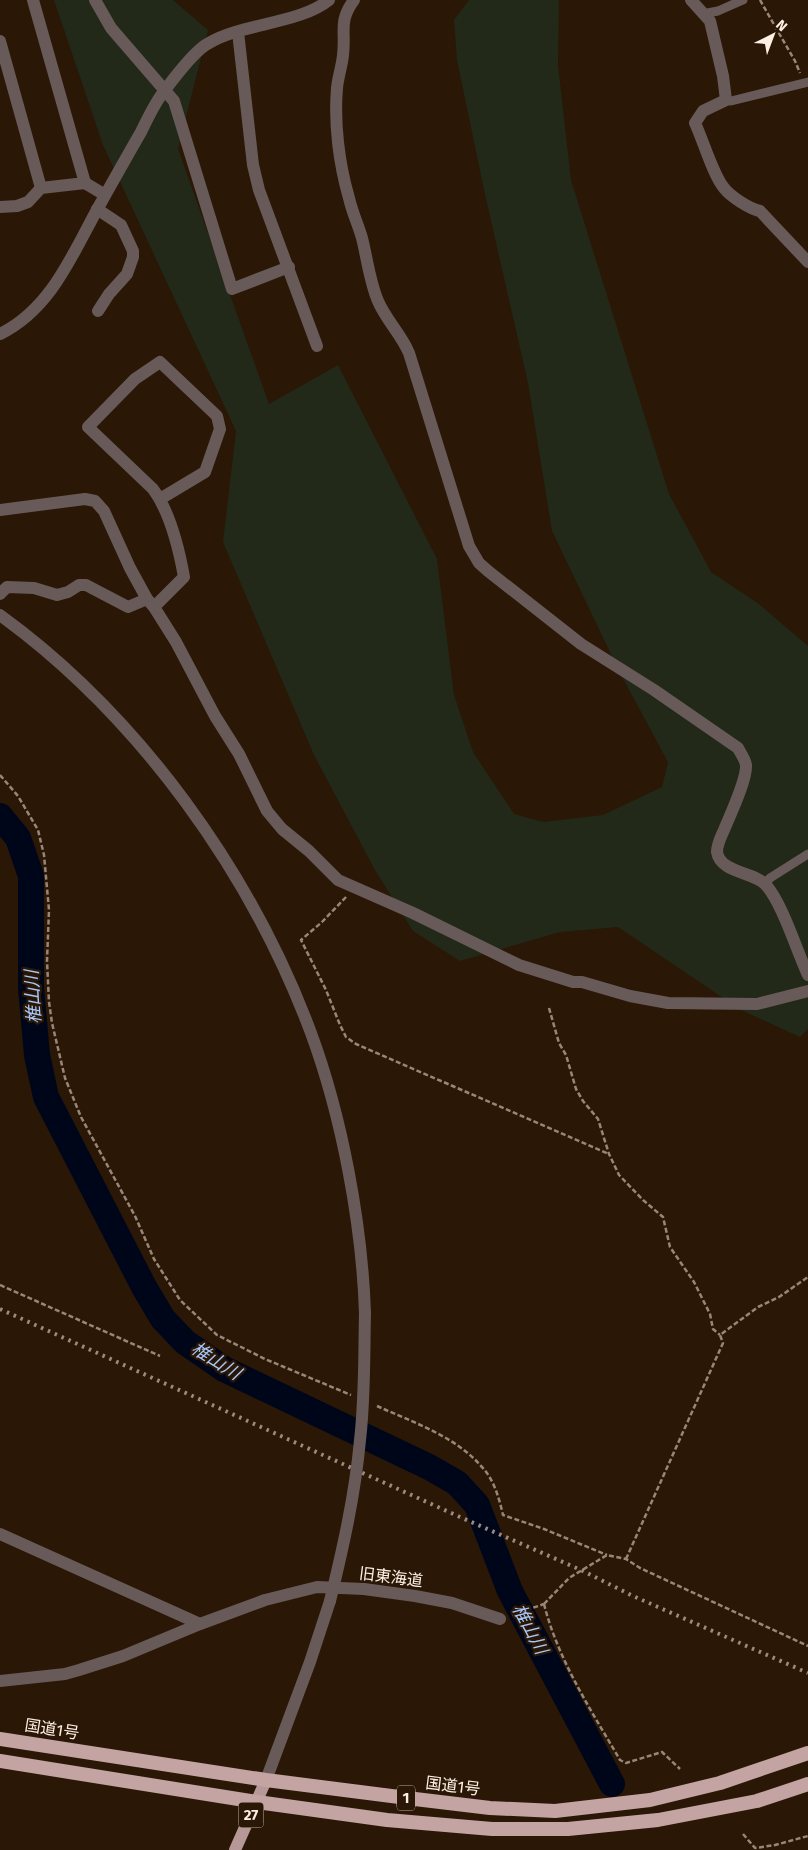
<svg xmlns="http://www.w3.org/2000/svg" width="808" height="1850" font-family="'Fira Sans','Noto Sans JP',sans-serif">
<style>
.green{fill:#222918}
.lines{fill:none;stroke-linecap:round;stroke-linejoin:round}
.river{stroke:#000619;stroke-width:26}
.path{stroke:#988779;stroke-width:2.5;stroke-dasharray:5 2.5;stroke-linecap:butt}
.service{stroke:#685a59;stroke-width:9}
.minor{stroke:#685a59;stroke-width:12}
.tertiary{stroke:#685a59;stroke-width:12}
.primary{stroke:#b59897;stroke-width:12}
.trunk{stroke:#c4a4a3;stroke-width:14}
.rail{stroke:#9c8b7e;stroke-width:4;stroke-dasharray:2.5 5;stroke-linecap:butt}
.tertiary-bridge{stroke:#685a59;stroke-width:12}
.labels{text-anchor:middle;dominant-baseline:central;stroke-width:4.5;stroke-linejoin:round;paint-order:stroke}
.shield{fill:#2a1706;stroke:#beaea1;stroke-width:1}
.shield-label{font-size:15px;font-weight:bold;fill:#fdefe4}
.street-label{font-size:16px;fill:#fdefe4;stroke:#2a1706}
.water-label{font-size:18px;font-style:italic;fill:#a8c8fa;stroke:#2a1706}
</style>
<rect width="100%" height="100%" fill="#2a1706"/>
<path class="green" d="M 54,0 L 173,0 L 208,30 L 178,149 L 269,404 L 338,365 L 437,559 L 454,695 L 473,752 L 514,814 L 543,822 L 603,815 L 662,787 L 668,762 L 620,673 L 552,531 L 528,383 L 484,190 L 457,60 L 454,20 L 469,0 L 559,0 L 558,65 L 571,180 L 669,494 L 711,572 L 759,604 L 808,646 L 808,1029 L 800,1037 L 741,1010 L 618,927 L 560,932 L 460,961 L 413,931 L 375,870 L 314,755 L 223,542 L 236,431 L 103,145 Z"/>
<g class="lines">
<path class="river" d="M 0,816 L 18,838 L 31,876 L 31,988 L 37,1055 L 46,1097 L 144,1287 L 163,1319 L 185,1342 L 224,1369 L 429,1467 L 457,1483 L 477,1505 L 510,1591 L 612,1784"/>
<g class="path">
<path d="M 760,0 L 795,61 L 800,73"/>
<path d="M 0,775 L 18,796 L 38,830 L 44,855 L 49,910 L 47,961 L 49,1002 L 52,1023 L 65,1078 L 81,1117 L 135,1216 L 154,1259 L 180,1300 L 217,1335 L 265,1359 L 351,1395"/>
<path d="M 346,897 L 322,922 L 301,940 L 326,990 L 340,1025 L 346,1037 L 356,1044 L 609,1154"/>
<path d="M 549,1008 L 559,1043 L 566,1055 L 576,1089 L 583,1101 L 598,1119 L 609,1154 L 619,1175 L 643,1200 L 663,1217 L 670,1247 L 694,1282 L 710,1314 L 713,1329 L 720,1335"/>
<path d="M 0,1285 L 160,1356"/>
<path d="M 377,1406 C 412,1422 455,1436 481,1466 C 494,1479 499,1498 503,1515 L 544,1529 L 607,1555"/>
<path d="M 626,1559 L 723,1343 L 720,1335 L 758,1307 L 779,1297 L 808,1277"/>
<path d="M 544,1604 L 569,1578 L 607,1555 L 626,1559 L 640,1568 L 808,1646"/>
<path d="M 544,1604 C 558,1660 591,1710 620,1760 L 626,1763 L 662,1752 L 680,1769"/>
<path d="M 512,1615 L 544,1604"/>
<path d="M 743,1834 L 755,1848 L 775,1845 L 808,1836"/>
</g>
<g class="service">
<path d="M 702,14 L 718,11 L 743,0"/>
<path d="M 726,100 L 731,101 L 808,82"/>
<path d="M 765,884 L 770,878 L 808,854"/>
</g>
<g class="minor">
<path d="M 95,0 L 111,28 L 174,101 L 232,289 L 289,267"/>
<path d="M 354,0 C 338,22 346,30 343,55 C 342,66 338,77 337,88 C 334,123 339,164 349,198 C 352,212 358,224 362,238 C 367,258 370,283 378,301 C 386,320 401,334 409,353 L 469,546 L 479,563 L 488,571 L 581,644 L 654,690 L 738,748 C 741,754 745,759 746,765 C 747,780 730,815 724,830 C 721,837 717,844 717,852 C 720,873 755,872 766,885 C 783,905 796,949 808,975"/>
<path d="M 691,0 L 710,21 L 723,76 L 726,100 L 703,111 L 695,123 C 703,140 713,175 724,188 C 731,197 750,209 760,211 L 808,262"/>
<path d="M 238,32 L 253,165 L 259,190 L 317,346"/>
<path d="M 0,41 L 41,188"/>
<path d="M 85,183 L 105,195"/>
<path d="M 0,207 L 17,206 L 28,202 L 41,188 L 85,183 L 33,0"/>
<path d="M 97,209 L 121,225 L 133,251 L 133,257 L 127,274 L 109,294 L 98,311"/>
<path d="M 0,334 C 51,309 72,255 98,208 C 112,183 126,158 141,132 C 148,118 155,102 165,90 C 174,78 196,49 209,43 C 243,23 299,24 329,0"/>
<path d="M 0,510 L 85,499 L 95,501 L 104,511 L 130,568 L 147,599 L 154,607 L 176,642 L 215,716 L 239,754 L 267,811 L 282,829 L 309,851 L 338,880 L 413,913 L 519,965 L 573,982 L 582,982 L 630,996 L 668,1003 L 757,1004 L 808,991"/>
<path d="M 0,594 L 7,587 L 34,588 L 57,595 L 68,592 L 79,585 L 86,585 L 128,607 L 147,599"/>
<path d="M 154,607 L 184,577 C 179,549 170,512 153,489 L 88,427 L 135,379 L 160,362 L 217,416 L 220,429 L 205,472 L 160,499"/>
<path d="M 0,1534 L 200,1624"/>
<path d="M 0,1681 L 65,1674 L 79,1670 L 123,1656 L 200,1624 L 265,1600 L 317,1587 L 364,1589 L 415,1596 L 452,1603 L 500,1619"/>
</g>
<g class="tertiary">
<path d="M 0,615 C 139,716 251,872 311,1033 C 342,1117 362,1224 365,1313"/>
<path d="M 266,1780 L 310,1662 L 330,1601"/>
</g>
<path class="primary" d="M 235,1850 L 266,1780"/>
<g class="trunk">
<path d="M 0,1739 L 266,1780 L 415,1799 L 490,1808 L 555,1811 L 650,1800 L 720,1783 L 808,1753"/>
<path d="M 0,1761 L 257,1802 L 387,1820 L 492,1829 L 568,1829 L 658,1820 L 757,1801 L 808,1784"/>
</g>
<path class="rail" d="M 0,1309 L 460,1517 L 581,1570 L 633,1596 L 808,1673"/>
<path class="tertiary-bridge" d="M 330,1601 C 343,1548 355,1495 360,1440 C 365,1398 364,1355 365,1313"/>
</g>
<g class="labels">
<g class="shield">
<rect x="397" y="1785.5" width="18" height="25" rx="4"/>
<rect x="238.5" y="1802.5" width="25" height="25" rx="4"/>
</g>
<g class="shield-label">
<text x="406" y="1798">1</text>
<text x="251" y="1815">27</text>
</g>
<g class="street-label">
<text transform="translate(391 1577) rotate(7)">旧東海道</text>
<text transform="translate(52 1729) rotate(9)">国道1号</text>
<text transform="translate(453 1786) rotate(7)">国道1号</text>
</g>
<g class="water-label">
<text transform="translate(33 997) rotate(-93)">椎山川</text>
<text transform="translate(216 1361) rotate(32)">椎山川</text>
<text transform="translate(530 1629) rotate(62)">椎山川</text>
</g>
</g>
<g transform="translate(773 35) rotate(42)" stroke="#2a1706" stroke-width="4" paint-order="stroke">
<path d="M0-4L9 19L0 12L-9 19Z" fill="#fdefe4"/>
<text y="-8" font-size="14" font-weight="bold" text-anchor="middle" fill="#fdefe4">N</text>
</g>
</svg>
